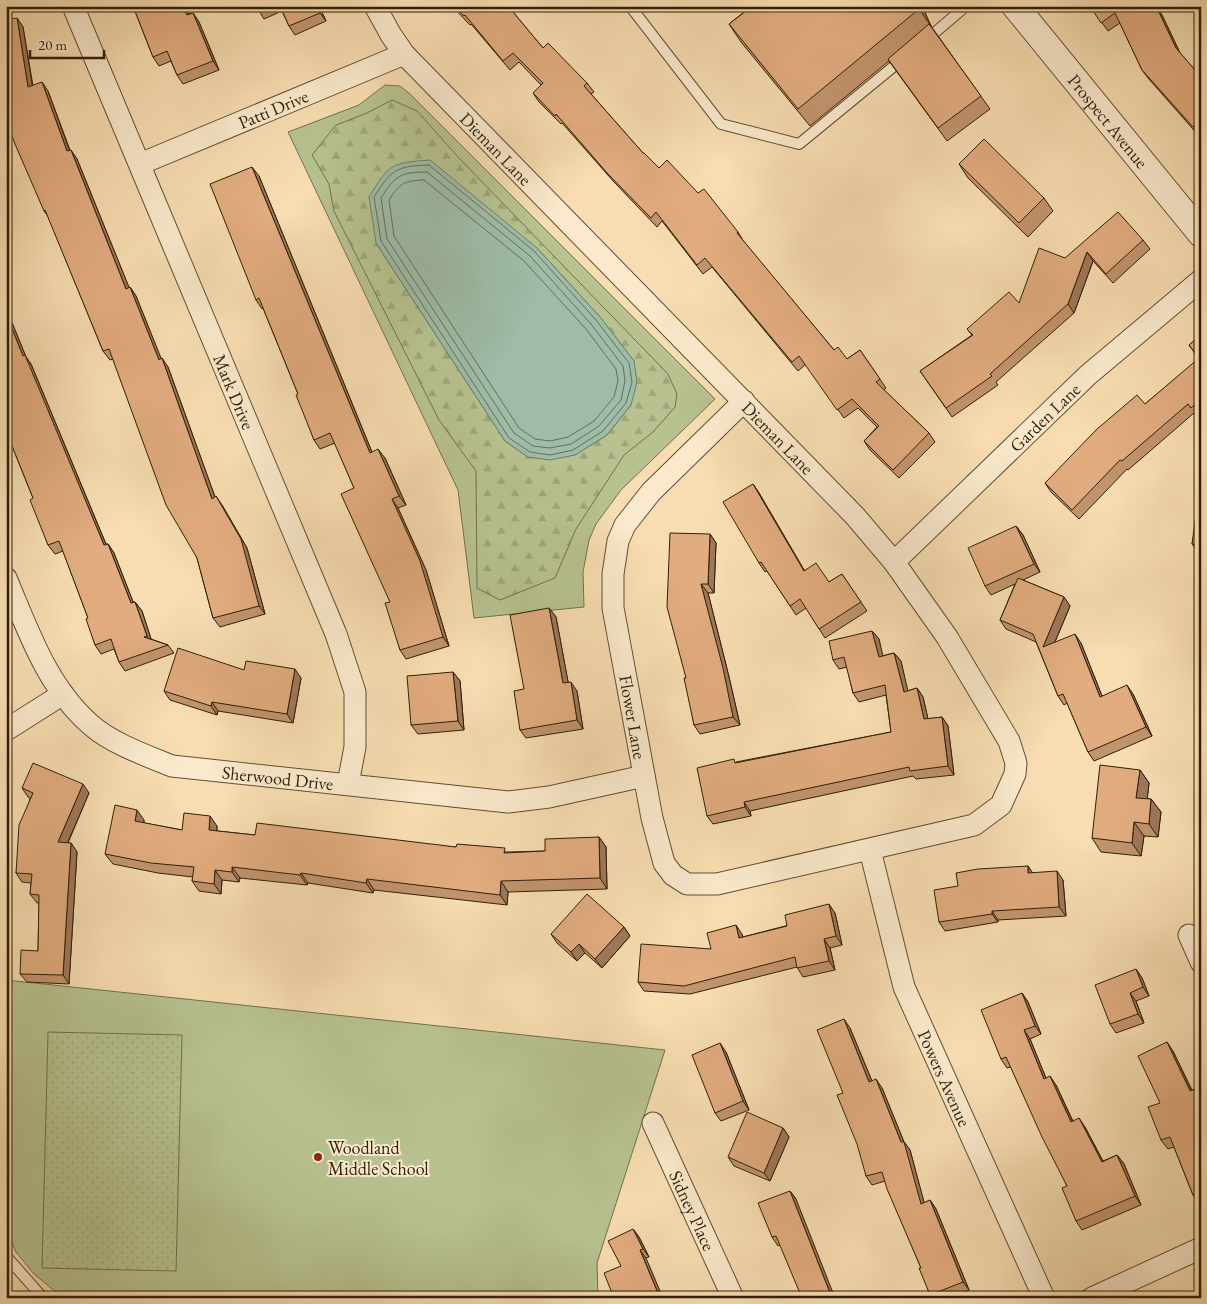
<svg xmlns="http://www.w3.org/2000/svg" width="1207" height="1304" font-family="'EB Garamond',serif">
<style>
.grass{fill:#b7c290;stroke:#73704c}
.forest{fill:url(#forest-firs);stroke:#73704c;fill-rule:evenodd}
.park{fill:url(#park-dots);stroke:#73704c}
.water{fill:#9ebca8;stroke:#727d68}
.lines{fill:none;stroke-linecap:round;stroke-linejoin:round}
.shore{stroke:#666e58;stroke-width:1}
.service-casing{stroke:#614e33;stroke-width:12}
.minor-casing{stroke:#614e33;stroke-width:23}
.tertiary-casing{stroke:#614e33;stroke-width:28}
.service{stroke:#fae9cc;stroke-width:10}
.minor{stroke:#fae9cc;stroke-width:21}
.tertiary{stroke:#fae9cc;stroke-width:26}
.wall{fill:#c2946d;stroke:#2f1f09}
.shaded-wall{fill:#9e7859;stroke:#2f1f09}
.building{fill:#e1ac7f;stroke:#2f1f09}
.poi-dot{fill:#8f2418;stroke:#fae9cc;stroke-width:2}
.labels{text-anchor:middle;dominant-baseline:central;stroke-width:4;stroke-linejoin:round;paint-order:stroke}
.street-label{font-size:18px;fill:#2f1f09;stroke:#fae9cc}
.poi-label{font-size:18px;fill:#2f1f09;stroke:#fae9cc;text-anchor:start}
</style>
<defs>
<pattern id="forest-firs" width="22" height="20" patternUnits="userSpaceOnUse" patternTransform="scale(1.25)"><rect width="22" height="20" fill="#b7c290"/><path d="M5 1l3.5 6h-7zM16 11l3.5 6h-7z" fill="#9ea67b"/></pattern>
<pattern id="park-dots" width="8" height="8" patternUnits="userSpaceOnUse" patternTransform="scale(1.25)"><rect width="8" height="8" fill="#b7c290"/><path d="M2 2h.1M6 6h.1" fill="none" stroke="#9ea67b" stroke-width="1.8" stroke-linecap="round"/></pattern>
</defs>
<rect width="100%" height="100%" fill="#f7ddb1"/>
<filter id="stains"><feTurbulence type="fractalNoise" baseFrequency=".004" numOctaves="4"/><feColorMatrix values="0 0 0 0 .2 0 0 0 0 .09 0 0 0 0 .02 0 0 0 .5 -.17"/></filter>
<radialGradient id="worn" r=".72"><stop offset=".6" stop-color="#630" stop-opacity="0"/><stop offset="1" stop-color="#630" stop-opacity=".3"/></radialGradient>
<g class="grass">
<path d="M 385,85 L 400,86 L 410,94 L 715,399 L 621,490 L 596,524 L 589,540 L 583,572 L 584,607 L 474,618 L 458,490 L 288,132 L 359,105 Z"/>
<path d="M 6,980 L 665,1050 L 597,1263 L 598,1298 L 63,1298 L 34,1274 L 16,1252 L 6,1227 Z"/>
</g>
<path class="forest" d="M 392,100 L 417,111 L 459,158 L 668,374 L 677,394 L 675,407 L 653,432 L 624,455 L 576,529 L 555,578 L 500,600 L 477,588 L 476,471 L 439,420 L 334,211 L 329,184 L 312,155 L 336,125 L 367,113 ZM 376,243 L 537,248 L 600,317 L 634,361 L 631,405 L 607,435 L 575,455 L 528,457 L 505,441 Z"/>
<path class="park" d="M 48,1032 L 182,1035 L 176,1271 L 42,1268 Z"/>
<path class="water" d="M 430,160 L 537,248 L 600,317 L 634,361 L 637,382 L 631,405 L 607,435 L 575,455 L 550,460 L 528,457 L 505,441 L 376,243 L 369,197 C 390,163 391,163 430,160 Z"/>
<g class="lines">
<g class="shore">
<path d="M 429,165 L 534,251 L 596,320 L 629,363 L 632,382 L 626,403 L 603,431 L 573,450 L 550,455 L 530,452 L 509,438 L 381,241 L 374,197 C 391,170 396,166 429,165 Z"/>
<path d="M 427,172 L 530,256 L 591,324 L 623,366 L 625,381 L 621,400 L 599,426 L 571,444 L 550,448 L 533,446 L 514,433 L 387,239 L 381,198 C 395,176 400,172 427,172 Z"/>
<path d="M 424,180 L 524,261 L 586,329 L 616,369 L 618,381 L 614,397 L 594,421 L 568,437 L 550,441 L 535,439 L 519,428 L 394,236 L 389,200 C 400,183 403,181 424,180 Z"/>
</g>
<g class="service-casing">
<g id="service">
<path d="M 630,6 L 721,124 L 799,144 L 904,58"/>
<path d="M 925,41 L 966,6"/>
<path d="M 6,1256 L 43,1298"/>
</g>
</g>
<g class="minor-casing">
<g id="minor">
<path id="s1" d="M 73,6 L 336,634 L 355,692 L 355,747 L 348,784"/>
<path id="s2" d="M 375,6 L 391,35 L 404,54 L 855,516 L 894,562 L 947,637 L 1009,741 L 1016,763 L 1015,774 L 1001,805 L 974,825 L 717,884 L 687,884 L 673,875 L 664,863 L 652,818 L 613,608 L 613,574 L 618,541 L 625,525 L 651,492 L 744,401"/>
<path id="s3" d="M 140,164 L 404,54"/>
<path id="s4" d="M 894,562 L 1088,375 L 1201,280"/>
<path id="s5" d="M 6,578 C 28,630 47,687 91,725 C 111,743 147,756 172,766 L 508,802 L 549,797 L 644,776"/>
<path d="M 6,730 L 63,694"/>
<path id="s6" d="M 870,850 L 904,987 L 1044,1298"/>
<path d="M 1189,935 L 1201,962"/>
<path id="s7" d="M 653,1123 L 733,1298"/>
<path d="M 1092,1298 L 1201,1248"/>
</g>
</g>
<g class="tertiary-casing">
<g id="tertiary">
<path id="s8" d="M 1015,6 L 1201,234"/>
</g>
</g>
<use href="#service" class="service"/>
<use href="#minor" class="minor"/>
<use href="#tertiary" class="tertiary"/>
</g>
<g class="wall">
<path d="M 133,6 L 185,6 L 189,14 L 193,13 L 199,22 L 219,70 L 183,84 L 177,75 L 171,61 L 159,66 L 153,57 Z"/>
<path d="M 256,6 L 319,6 L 326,21 L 295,35 L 289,26 L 282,11 L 264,19 Z"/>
<path d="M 452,6 L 508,6 L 543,48 L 587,83 L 594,92 L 591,94 L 643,153 L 659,168 L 698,193 L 738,232 L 744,242 L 834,350 L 847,359 L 860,350 L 886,388 L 884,390 L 929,433 L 935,442 L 899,478 L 870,450 L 864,441 L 877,427 L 858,408 L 844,418 L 806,364 L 798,371 L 712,267 L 703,274 L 662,221 L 657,227 L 614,182 L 562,123 L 561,124 L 539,102 L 533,93 L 541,85 L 519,62 L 510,70 L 471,24 L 470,25 Z"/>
<path d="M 748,6 L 922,6 L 931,26 L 990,109 L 947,141 L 889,61 L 810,126 L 741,42 L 729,24 L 749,8 Z"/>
<path d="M 1090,6 L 1145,11 L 1156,6 L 1162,15 L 1180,53 L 1201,77 L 1201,135 L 1199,136 L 1148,78 L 1142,70 L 1120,23 L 1108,31 Z"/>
<path d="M 17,18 L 23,27 L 33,86 L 48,91 L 70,150 L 77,159 L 129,288 L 130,287 L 136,296 L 161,359 L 168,367 L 215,497 L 222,505 L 247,548 L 265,614 L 220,627 L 213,618 L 197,558 L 113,359 L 110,360 L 103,351 L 49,218 L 44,211 Z"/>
<path d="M 959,164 L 1044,198 L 1053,211 L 1028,237 L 968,178 Z"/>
<path d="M 259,176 L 372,452 L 385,458 L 406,505 L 398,508 L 426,570 L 449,646 L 406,659 L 400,650 L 390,602 L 354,488 L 335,443 L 320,449 L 314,440 L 298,394 L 263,308 L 262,309 L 256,300 Z"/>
<path d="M 1143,240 L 1150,249 L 1113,283 L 1093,261 L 1074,313 L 996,382 L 998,385 L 952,417 L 920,371 L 972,335 L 967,329 L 1019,303 L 1065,258 Z"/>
<path d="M 6,308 L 26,357 L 31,364 L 106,544 L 108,544 L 114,553 L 133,602 L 135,602 L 142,611 L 151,639 L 168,645 L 174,653 L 125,671 L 119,662 L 114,649 L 101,654 L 95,645 L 88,618 L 63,551 L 55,554 L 48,545 L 33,498 L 6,431 Z"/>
<path d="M 1201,335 L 1201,414 L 1198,417 L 1194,413 L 1128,470 L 1127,469 L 1079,519 L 1051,492 L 1045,483 L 1145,404 L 1199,359 L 1189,345 Z"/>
<path d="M 753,484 L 759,493 L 804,570 L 829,582 L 842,574 L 867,611 L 825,638 L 806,608 L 796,615 L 767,571 L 765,572 L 759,563 Z"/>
<path d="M 1201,500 L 1201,553 L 1199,553 L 1192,544 Z"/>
<path d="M 1016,526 L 1023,535 L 1040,572 L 1023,580 L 1064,597 L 1070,606 L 1055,642 L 1081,643 L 1102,696 L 1133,694 L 1152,736 L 1094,761 L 1088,752 L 1067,703 L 1064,705 L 1058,696 L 1036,642 L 1006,629 L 1000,620 L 1015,584 L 991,595 L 985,586 Z"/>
<path d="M 710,534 L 716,543 L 714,593 L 708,593 L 729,677 L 740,725 L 700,734 L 694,725 L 686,678 Z"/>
<path d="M 549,608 L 556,617 L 568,682 L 577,691 L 583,729 L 526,738 L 520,730 L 524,689 Z"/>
<path d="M 872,631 L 879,639 L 882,656 L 894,653 L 901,661 L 907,691 L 917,688 L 923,697 L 928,719 L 942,717 L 948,726 L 954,775 L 916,779 L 913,776 L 750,811 L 751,816 L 713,824 L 707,816 L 736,762 L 891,732 L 886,695 L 859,702 L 853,693 L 847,667 L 839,669 L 833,660 Z"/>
<path d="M 453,672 L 460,681 L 464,730 L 418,734 L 411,725 Z"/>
<path d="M 301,678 L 293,723 L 218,711 L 217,715 L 170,700 L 164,691 Z"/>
<path d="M 1140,770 L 1149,783 L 1147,799 L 1151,799 L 1161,812 L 1158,837 L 1144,836 L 1141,856 L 1101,852 L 1092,838 Z"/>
<path d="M 22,788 L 89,793 L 68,843 L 71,843 L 77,852 L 69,984 L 27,982 L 20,974 L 38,951 L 39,903 L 37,903 L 30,894 L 31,883 L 22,882 L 16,873 L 30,798 L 28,797 Z"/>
<path d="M 144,820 L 144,823 L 182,830 L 217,826 L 217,831 L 255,835 L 456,847 L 507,852 L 545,851 L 599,837 L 606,847 L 607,889 L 508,892 L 507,905 L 374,890 L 373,893 L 308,883 L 307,885 L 240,878 L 239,882 L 222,880 L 221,894 L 199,891 L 192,881 L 193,877 L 158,873 L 113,864 L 105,854 Z"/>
<path d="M 1028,866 L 1032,873 L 1063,880 L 1066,916 L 998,920 L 998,922 L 945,931 L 939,922 L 958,886 Z"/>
<path d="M 835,913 L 842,945 L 830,948 L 835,970 L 803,977 L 797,967 L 690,994 L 644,991 L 638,982 L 711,949 L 742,934 L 743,937 Z"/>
<path d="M 624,927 L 630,936 L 602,968 L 585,953 L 577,961 L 557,943 L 551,934 Z"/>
<path d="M 1136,969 L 1142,978 L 1149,996 L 1136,1001 L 1144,1023 L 1116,1033 L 1110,1024 Z"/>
<path d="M 1022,993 L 1028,1002 L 1041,1034 L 1030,1039 L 1046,1078 L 1056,1085 L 1073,1121 L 1085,1127 L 1103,1161 L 1117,1155 L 1124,1164 L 1141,1205 L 1082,1230 L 1076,1221 L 1067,1186 L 1011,1067 L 1007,1068 L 1001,1059 Z"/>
<path d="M 850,1028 L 872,1081 L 882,1088 L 904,1142 L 910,1150 L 924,1203 L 930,1200 L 936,1209 L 969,1290 L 951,1298 L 932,1298 L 930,1295 L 921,1268 L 885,1181 L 872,1185 L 866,1176 Z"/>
<path d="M 1173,1051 L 1192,1090 L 1196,1089 L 1201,1096 L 1201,1204 L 1199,1204 L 1193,1195 L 1174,1147 L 1168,1149 L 1161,1140 L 1160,1103 Z"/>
<path d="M 726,1052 L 749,1110 L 721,1121 L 715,1113 Z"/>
<path d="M 783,1128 L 789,1137 L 770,1181 L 734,1166 L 728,1157 Z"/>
<path d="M 790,1191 L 796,1199 L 780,1245 L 778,1246 L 772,1237 Z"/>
<path d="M 633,1229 L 639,1237 L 649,1257 L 621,1266 Z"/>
</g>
<g class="shaded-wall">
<path d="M 183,6 L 185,6 L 193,24 L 187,15 Z"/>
<path d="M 317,6 L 319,6 L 326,21 L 320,13 Z"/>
<path d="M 918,6 L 922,6 L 931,26 L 919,9 Z"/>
<path d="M 1156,6 L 1162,15 L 1182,57 L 1176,48 Z"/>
<path d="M 193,13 L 199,22 L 219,70 L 213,61 Z"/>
<path d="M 17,18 L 23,27 L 34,96 L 28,87 Z"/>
<path d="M 42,82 L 48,91 L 73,160 L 67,151 Z"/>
<path d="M 71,150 L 77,159 L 133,297 L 126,289 Z"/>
<path d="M 252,167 L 259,176 L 376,462 L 370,453 Z"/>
<path d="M 1087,252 L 1093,261 L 1074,313 L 1068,304 Z"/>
<path d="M 130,287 L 136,296 L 165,368 L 159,360 Z"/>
<path d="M 6,308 L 26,357 L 31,364 L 110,554 L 104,545 L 23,356 L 6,314 Z"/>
<path d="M 162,358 L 168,367 L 219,508 L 212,499 Z"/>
<path d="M 378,449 L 385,458 L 406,505 L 399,496 Z"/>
<path d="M 753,484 L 759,493 L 810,580 L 804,571 Z"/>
<path d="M 216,496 L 222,505 L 247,548 L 265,614 L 259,606 Z"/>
<path d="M 392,499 L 398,508 L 426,570 L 449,646 L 443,637 Z"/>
<path d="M 1016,526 L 1023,535 L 1040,572 L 1034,564 Z"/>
<path d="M 710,534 L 716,543 L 714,593 L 708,584 Z"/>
<path d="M 108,544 L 114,553 L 137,612 L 131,603 Z"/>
<path d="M 701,584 L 708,593 L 729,677 L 740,725 L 733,717 Z"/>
<path d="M 1064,597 L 1070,606 L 1049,656 L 1043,647 Z"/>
<path d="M 135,602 L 142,611 L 153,645 L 147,636 Z"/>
<path d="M 549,608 L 556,617 L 570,692 L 563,683 Z"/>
<path d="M 872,631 L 879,639 L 885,665 L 879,657 Z"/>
<path d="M 1075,634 L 1081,643 L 1106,706 L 1100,697 Z"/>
<path d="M 894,653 L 901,661 L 910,700 L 904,692 Z"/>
<path d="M 295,669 L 301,678 L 293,723 L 287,714 Z"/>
<path d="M 453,672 L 460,681 L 464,730 L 458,721 Z"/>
<path d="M 571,682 L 577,691 L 583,729 L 577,720 Z"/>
<path d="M 1127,685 L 1133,694 L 1152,736 L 1146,727 Z"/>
<path d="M 917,688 L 923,697 L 930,728 L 924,719 Z"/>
<path d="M 212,702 L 218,711 L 217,715 L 211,706 Z"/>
<path d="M 942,717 L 948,726 L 954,775 L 948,766 Z"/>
<path d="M 1140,770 L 1149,783 L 1146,811 L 1136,798 Z"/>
<path d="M 83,784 L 89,793 L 64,851 L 58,842 Z"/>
<path d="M 1151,799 L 1161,812 L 1158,837 L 1149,824 Z"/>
<path d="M 744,802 L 750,811 L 751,816 L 745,807 Z"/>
<path d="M 137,810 L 144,820 L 142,831 L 135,821 Z"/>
<path d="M 210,816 L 217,826 L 216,840 L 209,830 Z"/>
<path d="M 1134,822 L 1144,836 L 1141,856 L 1132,843 Z"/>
<path d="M 599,837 L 606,847 L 607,889 L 600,878 Z"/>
<path d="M 71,843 L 77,852 L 69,984 L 63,975 Z"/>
<path d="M 1028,866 L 1034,875 L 1028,873 Z"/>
<path d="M 232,867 L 240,878 L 239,882 L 232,872 Z"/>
<path d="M 215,870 L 222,880 L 221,894 L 214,884 Z"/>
<path d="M 1057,871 L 1063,880 L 1066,916 L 1059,907 Z"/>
<path d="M 301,873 L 308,883 L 307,885 L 300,875 Z"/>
<path d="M 367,879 L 374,890 L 373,893 L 366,883 Z"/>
<path d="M 501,881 L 508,892 L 507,905 L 500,895 Z"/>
<path d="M 829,904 L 835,913 L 842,945 L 836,936 Z"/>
<path d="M 992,911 L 998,920 L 998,922 L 992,914 Z"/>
<path d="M 736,925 L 742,934 L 746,947 L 739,938 Z"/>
<path d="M 624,927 L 630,936 L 602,968 L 595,959 Z"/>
<path d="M 824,939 L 830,948 L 835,970 L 829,961 Z"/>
<path d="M 579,944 L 585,953 L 577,961 L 571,952 Z"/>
<path d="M 1136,969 L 1142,978 L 1149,996 L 1143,987 Z"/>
<path d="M 1022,993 L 1028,1002 L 1041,1034 L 1035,1026 Z"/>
<path d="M 1130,993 L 1136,1001 L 1144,1023 L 1138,1014 Z"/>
<path d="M 844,1019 L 850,1028 L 876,1091 L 869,1082 Z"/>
<path d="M 1024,1030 L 1030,1039 L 1050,1088 L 1044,1079 Z"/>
<path d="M 1167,1042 L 1173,1051 L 1196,1100 L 1190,1091 Z"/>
<path d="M 720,1043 L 726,1052 L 749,1110 L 743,1101 Z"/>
<path d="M 1050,1076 L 1056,1085 L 1077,1131 L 1071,1122 Z"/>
<path d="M 876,1079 L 882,1088 L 904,1142 L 910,1150 L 927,1213 L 921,1204 L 901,1142 Z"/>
<path d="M 1196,1089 L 1201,1096 L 1201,1102 Z"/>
<path d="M 1079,1118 L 1085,1127 L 1108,1171 L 1102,1162 Z"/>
<path d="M 783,1128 L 789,1137 L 770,1181 L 764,1173 Z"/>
<path d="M 1117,1155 L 1124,1164 L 1141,1205 L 1135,1196 Z"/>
<path d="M 790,1191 L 796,1199 L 835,1298 L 832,1298 Z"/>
<path d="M 930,1200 L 936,1209 L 969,1290 L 963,1282 Z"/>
<path d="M 633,1229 L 639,1237 L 649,1257 L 643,1249 Z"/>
<path d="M 640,1250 L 646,1258 L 663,1298 L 660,1298 Z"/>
</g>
<g class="building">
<path d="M 133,6 L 183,6 L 187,15 L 193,13 L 213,61 L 177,75 L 167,51 L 153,57 Z"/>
<path d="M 256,6 L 267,6 L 258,10 Z"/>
<path d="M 280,6 L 317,6 L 320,13 L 289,26 Z"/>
<path d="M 454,6 L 508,6 L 543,48 L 548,43 L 587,83 L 584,86 L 643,153 L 644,153 L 659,168 L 667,160 L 698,193 L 704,189 L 738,232 L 737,233 L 834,350 L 838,347 L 847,359 L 860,350 L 880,379 L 876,382 L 929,433 L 893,470 L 864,441 L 879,426 L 852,399 L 837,410 L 799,356 L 792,362 L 705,258 L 697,265 L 656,212 L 651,218 L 608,174 L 556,114 L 555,116 L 533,93 L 543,83 L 513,53 L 503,61 L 465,15 L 464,16 Z"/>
<path d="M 749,6 L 918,6 L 919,9 L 798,109 L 729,24 L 750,8 Z"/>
<path d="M 1090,6 L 1141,6 L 1145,12 L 1156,6 L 1176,48 L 1201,77 L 1201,120 L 1193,127 L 1142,70 L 1115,13 L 1101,23 Z"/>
<path d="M 17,18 L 28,87 L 42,82 L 67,151 L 71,150 L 126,289 L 130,287 L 159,360 L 162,358 L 212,499 L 216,496 L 241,539 L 259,606 L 213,618 L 197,558 L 166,505 L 109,349 L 103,351 L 45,210 L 44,211 L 15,144 L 6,119 L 6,20 Z"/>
<path d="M 929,24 L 981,96 L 938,128 L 888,59 Z"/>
<path d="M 984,139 L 1044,198 L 1019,223 L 959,164 Z"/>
<path d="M 252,167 L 370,453 L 378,449 L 399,496 L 392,499 L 420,561 L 443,637 L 400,650 L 385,603 L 390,602 L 341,494 L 354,488 L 330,433 L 314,440 L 296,395 L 298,394 L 259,298 L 256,300 L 210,184 Z"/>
<path d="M 1118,212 L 1143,240 L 1106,274 L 1087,252 L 1068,304 L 990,374 L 992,376 L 946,408 L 920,371 L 973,335 L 967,329 L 1009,292 L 1019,303 L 1039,248 L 1065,258 Z"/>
<path d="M 6,314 L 23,356 L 25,355 L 104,545 L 108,544 L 131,603 L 135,602 L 147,636 L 144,637 L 168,645 L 119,662 L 111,639 L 95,645 L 86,619 L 88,618 L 59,541 L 48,545 L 30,500 L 33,498 L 6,431 Z"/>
<path d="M 1201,335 L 1201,405 L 1198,402 L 1191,408 L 1188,404 L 1122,461 L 1120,460 L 1072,510 L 1045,483 L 1096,430 L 1137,395 L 1145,404 L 1199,358 L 1189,345 Z"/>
<path d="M 753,484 L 804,571 L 816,563 L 829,582 L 842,574 L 861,602 L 819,629 L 800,599 L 790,606 L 761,562 L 759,563 L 723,502 Z"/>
<path d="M 1198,500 L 1201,500 L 1201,545 L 1192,544 Z"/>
<path d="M 1016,526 L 1034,564 L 985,586 L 968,548 Z"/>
<path d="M 670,533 L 710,534 L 708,584 L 701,584 L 723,668 L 733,717 L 694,725 L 684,678 L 686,678 L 667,607 Z"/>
<path d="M 1018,578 L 1064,597 L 1043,647 L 1075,634 L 1100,697 L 1127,685 L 1146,727 L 1088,752 L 1063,694 L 1058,696 L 1033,634 L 1000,620 Z"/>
<path d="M 549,608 L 563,683 L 571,682 L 577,720 L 520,730 L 514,691 L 524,689 L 510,615 Z"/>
<path d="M 872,631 L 879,657 L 894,653 L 904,692 L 917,688 L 924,719 L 942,717 L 948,766 L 910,771 L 909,767 L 744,802 L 745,807 L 707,816 L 697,768 L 734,759 L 735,763 L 891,732 L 885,685 L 853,693 L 844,657 L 833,660 L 829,641 Z"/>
<path d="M 178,648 L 244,670 L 246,661 L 295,669 L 287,714 L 212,702 L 211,706 L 164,691 Z"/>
<path d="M 453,672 L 458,721 L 411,725 L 407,676 Z"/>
<path d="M 33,763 L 83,784 L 58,842 L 71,843 L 63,975 L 20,974 L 21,950 L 38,951 L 39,895 L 30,894 L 32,874 L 16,873 L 19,825 L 33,793 L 22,788 Z"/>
<path d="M 1100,765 L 1140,770 L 1136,798 L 1151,799 L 1149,824 L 1134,822 L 1132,843 L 1092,838 Z"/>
<path d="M 115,805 L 137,810 L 135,821 L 182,830 L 184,813 L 210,816 L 209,830 L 255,835 L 257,823 L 456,847 L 457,844 L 505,848 L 504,853 L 545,851 L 545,839 L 599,837 L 600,878 L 501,881 L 500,895 L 367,879 L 366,883 L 301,873 L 300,875 L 232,867 L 232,872 L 215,870 L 214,884 L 192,881 L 194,867 L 151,863 L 105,854 Z"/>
<path d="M 1028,866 L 1028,873 L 1057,871 L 1059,907 L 992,911 L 992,914 L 939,922 L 934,890 L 958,886 L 956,873 L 978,869 Z"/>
<path d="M 587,894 L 624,927 L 595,959 L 579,944 L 571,952 L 551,934 Z"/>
<path d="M 829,904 L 836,936 L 824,939 L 829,961 L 797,968 L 795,957 L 684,986 L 638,982 L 641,944 L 711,949 L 707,933 L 736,925 L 739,938 L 787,926 L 785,915 Z"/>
<path d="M 1136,969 L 1143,987 L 1130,993 L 1138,1014 L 1110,1024 L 1095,985 Z"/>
<path d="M 1022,993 L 1035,1026 L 1024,1030 L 1044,1079 L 1050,1076 L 1071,1122 L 1079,1118 L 1102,1162 L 1117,1155 L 1135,1196 L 1076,1221 L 1062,1188 L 1067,1186 L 1042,1137 L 1006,1057 L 1001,1059 L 981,1010 Z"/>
<path d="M 844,1019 L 869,1082 L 876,1079 L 901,1142 L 904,1142 L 921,1204 L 930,1200 L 963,1282 L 930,1295 L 919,1268 L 921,1268 L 887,1189 L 882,1172 L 866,1176 L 857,1144 L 837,1095 L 843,1093 L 817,1030 Z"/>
<path d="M 1167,1042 L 1190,1091 L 1196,1089 L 1201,1102 L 1201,1192 L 1193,1195 L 1170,1137 L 1161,1140 L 1148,1107 L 1160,1103 L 1138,1056 Z"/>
<path d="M 720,1043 L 743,1101 L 715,1113 L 692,1055 Z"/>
<path d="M 747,1112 L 783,1128 L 764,1173 L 728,1157 Z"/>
<path d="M 790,1191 L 832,1298 L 802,1298 L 776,1236 L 772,1237 L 758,1203 Z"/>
<path d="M 633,1229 L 643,1249 L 640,1250 L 660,1298 L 614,1298 L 604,1273 L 621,1266 L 608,1241 Z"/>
</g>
<circle class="poi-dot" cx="318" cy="1157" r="5"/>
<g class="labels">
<g class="street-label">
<text stroke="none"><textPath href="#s3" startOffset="144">Patti Drive</textPath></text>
<text stroke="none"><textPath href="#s8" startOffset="148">Prospect Avenue</textPath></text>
<text stroke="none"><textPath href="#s2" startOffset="188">Dieman Lane</textPath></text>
<text stroke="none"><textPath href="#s1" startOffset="418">Mark Drive</textPath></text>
<text stroke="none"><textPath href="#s4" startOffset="209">Garden Lane</textPath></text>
<text stroke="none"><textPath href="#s2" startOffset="592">Dieman Lane</textPath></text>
<text transform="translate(633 717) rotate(80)">Flower Lane</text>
<text stroke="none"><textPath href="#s5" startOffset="369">Sherwood Drive</textPath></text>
<text stroke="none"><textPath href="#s6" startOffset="241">Powers Avenue</textPath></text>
<text stroke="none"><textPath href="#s7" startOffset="96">Sidney Place</textPath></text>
</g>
<g class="poi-label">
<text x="328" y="1147">Woodland<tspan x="328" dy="21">Middle School</tspan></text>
</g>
</g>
<rect width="1207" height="1304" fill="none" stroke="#f7ddb1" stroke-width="25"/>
<rect x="8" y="8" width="1192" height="1289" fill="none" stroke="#2f1f09" stroke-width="2.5"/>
<rect x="12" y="12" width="1182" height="1279" fill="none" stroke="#2f1f09"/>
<path d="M30 50v8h74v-8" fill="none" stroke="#2f1f09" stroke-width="2.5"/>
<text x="38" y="50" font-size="15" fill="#2f1f09" stroke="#fae9cc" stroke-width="4" paint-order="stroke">20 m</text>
<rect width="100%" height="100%" filter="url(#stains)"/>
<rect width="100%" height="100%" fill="url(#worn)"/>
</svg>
